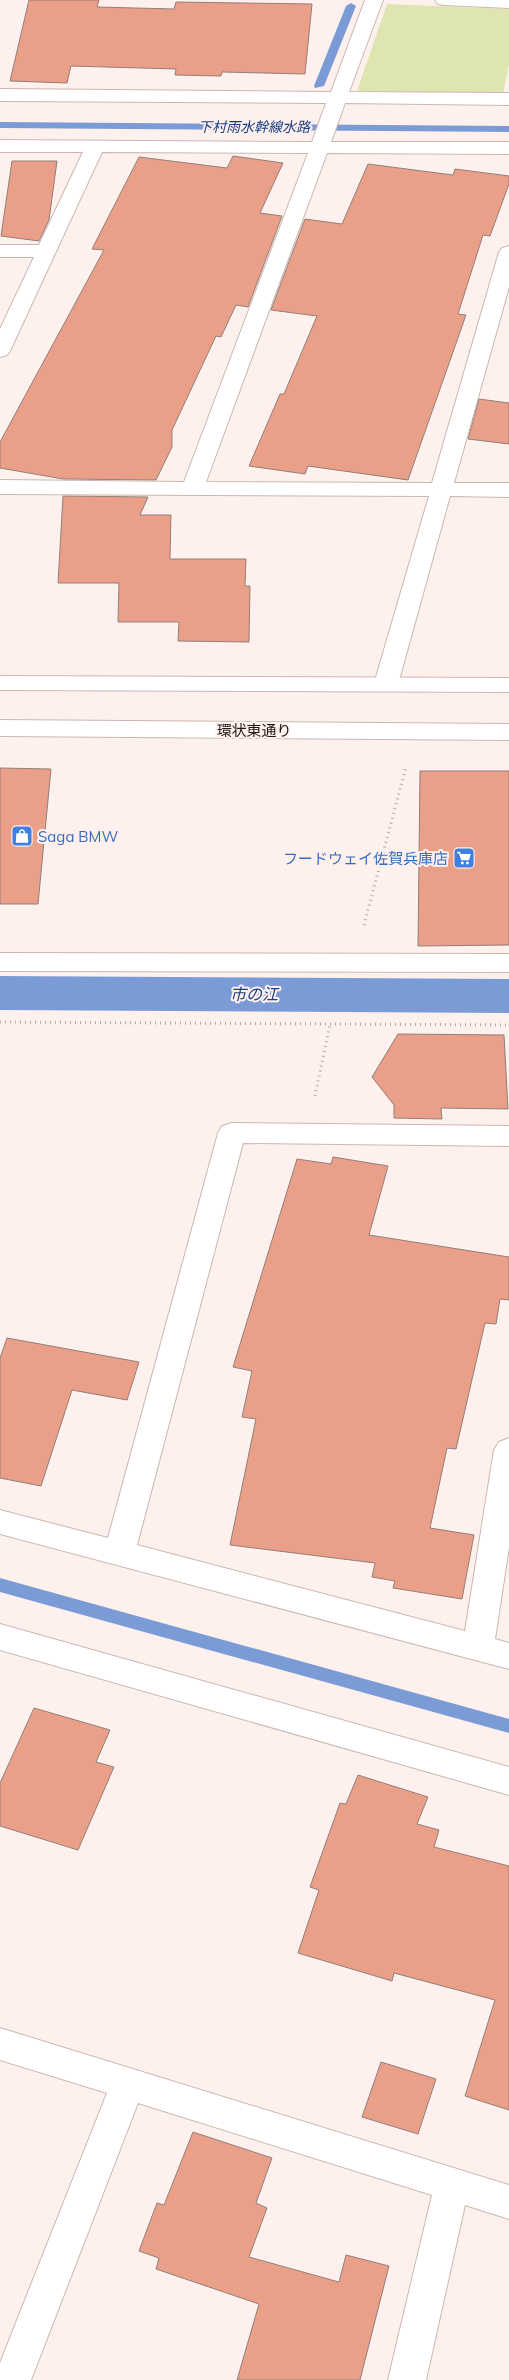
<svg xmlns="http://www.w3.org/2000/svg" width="509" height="2380" font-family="Mulish,'Noto Sans JP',sans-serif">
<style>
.green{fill:#dee5b1}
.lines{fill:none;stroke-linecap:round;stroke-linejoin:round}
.stream{fill:#7b9bd7;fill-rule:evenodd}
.canal{fill:#7b9bd7;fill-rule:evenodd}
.building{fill:#ea9f89;stroke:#927f79}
.minor-casing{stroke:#cbb7b0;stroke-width:2}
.secondary-casing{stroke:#cbb7b0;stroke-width:2}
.path{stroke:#b4a9a5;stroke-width:3;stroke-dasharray:1 4;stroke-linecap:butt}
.minor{fill:#fff;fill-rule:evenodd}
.secondary{fill:#fff;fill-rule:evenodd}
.labels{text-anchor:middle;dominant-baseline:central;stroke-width:4;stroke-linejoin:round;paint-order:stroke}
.far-water-label{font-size:14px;font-style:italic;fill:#1a3e84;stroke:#fef1ed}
.street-label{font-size:15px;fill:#1f1815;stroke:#fef1ed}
.shop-label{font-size:15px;fill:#366cbe;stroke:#fef1ed;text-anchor:start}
.water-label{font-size:16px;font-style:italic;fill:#1a3e84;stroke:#fef1ed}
</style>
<rect width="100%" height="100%" fill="#fef1ed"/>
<path class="green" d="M 387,4 L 509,9 L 509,64 L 503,94 L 357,91 Z"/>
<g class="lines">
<g class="stream">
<path d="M 351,3 L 356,6 L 324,86 L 315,88 L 314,86 L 346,6 Z"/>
<path d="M 0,122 L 509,126 L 509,132 L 0,128 Z"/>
<path d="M 0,1578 L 509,1719 L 509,1733 L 0,1592 Z"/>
</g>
<path class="canal" d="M 0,976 L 509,979 L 509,1013 L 0,1010 Z"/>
</g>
<g class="building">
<path d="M 29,0 L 99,0 L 97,7 L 174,9 L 176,2 L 312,4 L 305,74 L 222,72 L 221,76 L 175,75 L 176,69 L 71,66 L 67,83 L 10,81 Z"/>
<path d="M 233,156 L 283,163 L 260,213 L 282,216 L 248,307 L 236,305 L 221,337 L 216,336 L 172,430 L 172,447 L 156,480 L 63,479 L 0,468 L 0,442 L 104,250 L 92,249 L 139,157 L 227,168 Z"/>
<path d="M 12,161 L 57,161 L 49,220 L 39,241 L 1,236 Z"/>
<path d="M 368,164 L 453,175 L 455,169 L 509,176 L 509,184 L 490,236 L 483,235 L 458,314 L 466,315 L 408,480 L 308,466 L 305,474 L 249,466 L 280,394 L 284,394 L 317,316 L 271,310 L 305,219 L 342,224 Z"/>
<path d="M 479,399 L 509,403 L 509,444 L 468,439 Z"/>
<path d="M 63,496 L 148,497 L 140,515 L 171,515 L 170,559 L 246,559 L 245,586 L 250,586 L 249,642 L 178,641 L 179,622 L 118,622 L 119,583 L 58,583 Z"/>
<path d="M 0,768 L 51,769 L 38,904 L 0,904 Z"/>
<path d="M 420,771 L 509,771 L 509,945 L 418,946 Z"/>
<path d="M 398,1034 L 504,1035 L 508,1109 L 441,1108 L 442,1119 L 394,1118 L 394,1105 L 372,1077 Z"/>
<path d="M 333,1157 L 388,1166 L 369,1235 L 509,1257 L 509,1300 L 500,1299 L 496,1324 L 485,1323 L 456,1449 L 447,1448 L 430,1528 L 474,1535 L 462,1599 L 393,1588 L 395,1581 L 372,1577 L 375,1563 L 230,1545 L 256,1419 L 242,1417 L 252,1371 L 233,1367 L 297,1159 L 331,1164 Z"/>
<path d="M 7,1338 L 139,1362 L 127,1400 L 72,1390 L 41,1486 L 0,1478 L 0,1358 Z"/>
<path d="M 34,1708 L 110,1730 L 96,1762 L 114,1767 L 78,1850 L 0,1826 L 0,1783 Z"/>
<path d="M 358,1775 L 428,1797 L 417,1824 L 439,1830 L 434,1847 L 509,1866 L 509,2110 L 465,2096 L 495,2000 L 394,1973 L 392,1981 L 298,1953 L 319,1890 L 310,1887 L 340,1803 L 346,1804 Z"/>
<path d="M 381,2062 L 436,2079 L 418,2134 L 362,2117 Z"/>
<path d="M 193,2132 L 272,2158 L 256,2203 L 267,2208 L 249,2257 L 339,2282 L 346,2255 L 389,2266 L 360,2380 L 237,2380 L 259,2304 L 156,2269 L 159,2258 L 139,2251 L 157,2203 L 164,2205 Z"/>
</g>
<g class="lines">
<g class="minor-casing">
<g id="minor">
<path d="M 365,0 L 383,0 L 349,92 L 509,93 L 509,105 L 345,103 L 331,142 L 509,142 L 509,154 L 327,153 L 206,482 L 432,483 L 499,252 L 502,248 L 509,246 L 509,287 L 454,483 L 509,483 L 509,497 L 450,496 L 398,684 L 394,689 L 386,691 L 378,689 L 374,684 L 429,496 L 0,494 L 0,480 L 184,482 L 308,153 L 102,152 L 10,351 L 7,355 L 0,357 L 0,329 L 34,257 L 0,257 L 0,245 L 39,245 L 83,152 L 0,152 L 0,140 L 312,142 L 326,103 L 0,101 L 0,89 L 331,92 Z"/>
<path d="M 435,0 L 509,0 L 509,8 L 444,5 L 438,4 Z"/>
<path d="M 0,953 L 509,954 L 509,972 L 0,971 Z"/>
<path d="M 232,1123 L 509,1126 L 509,1146 L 243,1143 L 137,1545 L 465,1631 L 494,1450 L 499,1442 L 509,1438 L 509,1547 L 495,1639 L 509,1643 L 509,1669 L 0,1534 L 0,1510 L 108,1538 L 218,1133 L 222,1126 Z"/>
<path d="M 0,1624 L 509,1767 L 509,1795 L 0,1650 Z"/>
<path d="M 0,2028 L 509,2185 L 509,2219 L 465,2205 L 426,2380 L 388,2380 L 432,2195 L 138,2103 L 31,2380 L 0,2380 L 0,2363 L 107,2093 L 0,2060 Z"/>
</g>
</g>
<g class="secondary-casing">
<g id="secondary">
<path d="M 0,676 L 509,678 L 509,692 L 0,690 Z"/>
<path d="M 0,720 L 509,724 L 509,740 L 0,736 Z"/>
</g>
</g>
<g class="path">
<path d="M 364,925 L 406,767"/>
<path d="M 0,1022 L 509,1025"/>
<path d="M 315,1096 L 330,1024"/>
</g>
<use href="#minor" class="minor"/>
<use href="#secondary" class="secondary"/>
</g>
<defs>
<g id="shop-square" transform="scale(1.125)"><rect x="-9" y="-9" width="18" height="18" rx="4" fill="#3f7fe0" stroke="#fef1ed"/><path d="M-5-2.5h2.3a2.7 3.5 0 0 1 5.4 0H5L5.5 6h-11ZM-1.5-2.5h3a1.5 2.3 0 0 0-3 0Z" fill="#fff"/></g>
<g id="supermarket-square" transform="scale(1.125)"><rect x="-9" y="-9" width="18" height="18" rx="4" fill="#3f7fe0" stroke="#fef1ed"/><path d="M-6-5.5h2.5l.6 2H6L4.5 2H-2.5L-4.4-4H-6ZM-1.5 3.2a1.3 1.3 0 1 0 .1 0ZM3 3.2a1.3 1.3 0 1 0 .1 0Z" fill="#fff"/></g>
</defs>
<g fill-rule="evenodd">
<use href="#shop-square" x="22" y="836"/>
<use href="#supermarket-square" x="464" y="858"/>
</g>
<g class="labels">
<g class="far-water-label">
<text x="254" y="127">下村雨水幹線水路</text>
</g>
<g class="street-label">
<text x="254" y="730">環状東通り</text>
</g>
<g class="shop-label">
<text x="38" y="836">Saga BMW</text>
<text x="448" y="858" text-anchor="end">フードウェイ佐賀兵庫店</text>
</g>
<g class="water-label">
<text x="254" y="994">市の江</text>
</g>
</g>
</svg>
